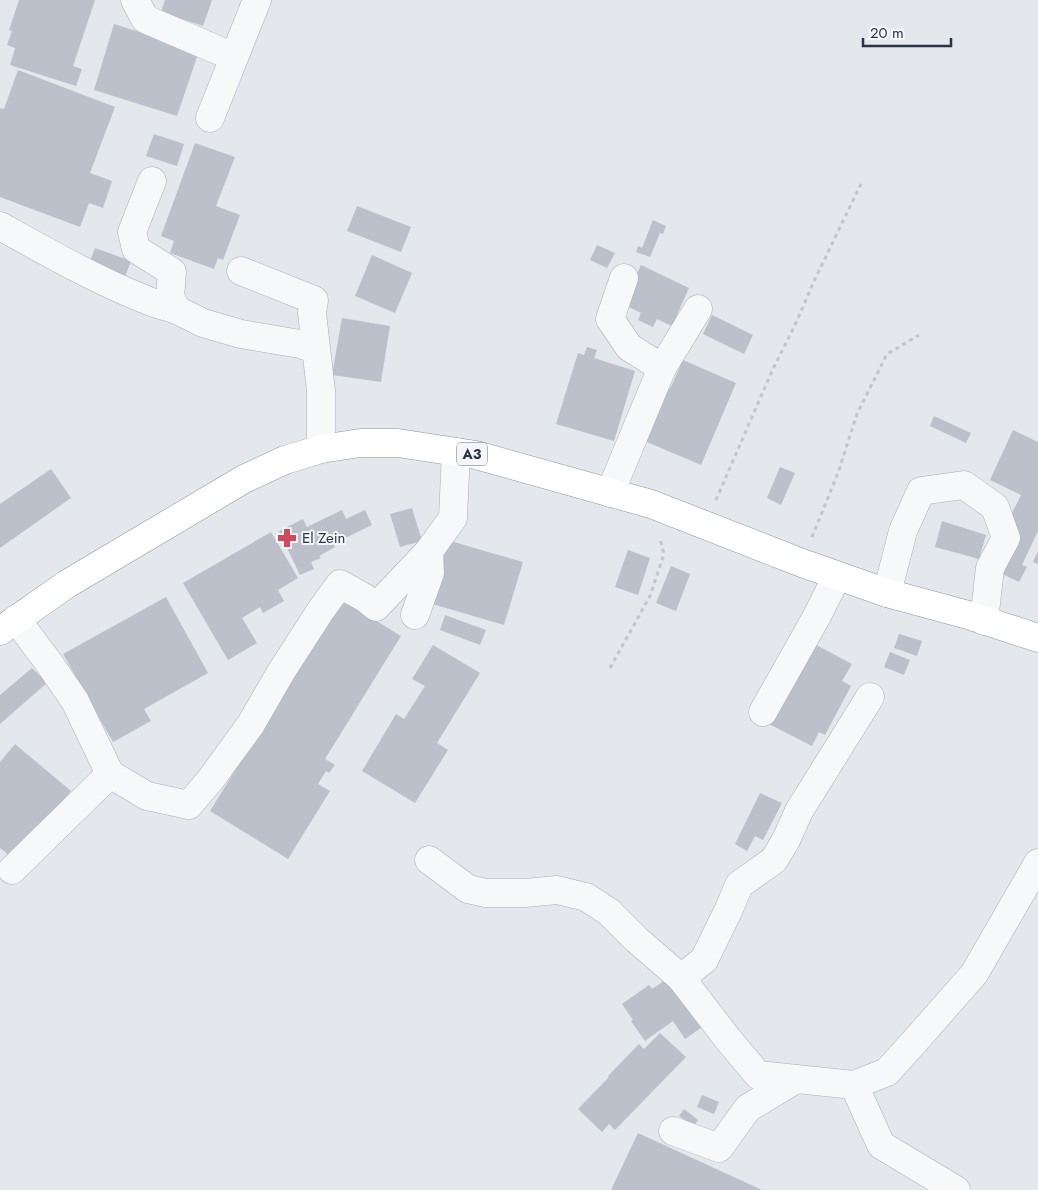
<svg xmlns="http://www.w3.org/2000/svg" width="1038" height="1190" font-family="Jost,sans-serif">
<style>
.building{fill:#bbc0ca}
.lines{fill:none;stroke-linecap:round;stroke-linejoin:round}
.minor-casing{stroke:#a9aeb7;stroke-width:29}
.highway-casing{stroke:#8b94a3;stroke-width:29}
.path{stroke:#c2c5cb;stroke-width:3;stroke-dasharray:4 4;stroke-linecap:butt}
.minor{stroke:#f7f8fa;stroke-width:28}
.highway{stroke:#fff;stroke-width:28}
.labels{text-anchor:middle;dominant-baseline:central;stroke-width:4;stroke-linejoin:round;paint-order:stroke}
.shield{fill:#f4f6f9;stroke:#676e7b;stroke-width:1}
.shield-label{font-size:14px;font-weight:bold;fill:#2b3445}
.poi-label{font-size:15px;fill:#2b3445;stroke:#f4f6f9;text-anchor:start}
</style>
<rect width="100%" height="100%" fill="#e4e7ec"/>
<g class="building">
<path d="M 19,0 L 95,0 L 73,66 L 82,69 L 76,86 L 10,65 L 15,48 L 7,45 L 12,31 L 9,30 Z"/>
<path d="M 165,0 L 212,0 L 203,26 L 161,12 Z"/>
<path d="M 114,24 L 199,51 L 177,116 L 94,90 Z"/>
<path d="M 18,70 L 115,107 L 90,173 L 112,181 L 103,208 L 89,203 L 80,227 L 0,197 L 0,108 L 4,109 Z"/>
<path d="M 154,134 L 184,144 L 177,166 L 146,156 Z"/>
<path d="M 195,143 L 235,157 L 216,206 L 240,215 L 223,260 L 218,258 L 214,269 L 170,253 L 174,241 L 161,236 Z"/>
<path d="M 357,206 L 411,227 L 401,252 L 347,231 Z"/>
<path d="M 653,220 L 666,226 L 663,234 L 660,233 L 650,257 L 636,252 L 638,246 L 642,248 Z"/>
<path d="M 597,245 L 615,253 L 607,268 L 590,260 Z"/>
<path d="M 95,248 L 131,261 L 125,277 L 89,264 Z"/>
<path d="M 372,255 L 412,273 L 395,313 L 355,296 Z"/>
<path d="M 641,265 L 689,288 L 672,326 L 657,319 L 653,327 L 638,320 L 641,313 L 623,304 Z"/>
<path d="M 712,315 L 753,335 L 744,354 L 703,334 Z"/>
<path d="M 342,318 L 390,326 L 381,382 L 332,375 Z"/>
<path d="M 587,347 L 597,350 L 594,358 L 635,371 L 614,441 L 556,424 L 578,353 L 584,355 Z"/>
<path d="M 683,360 L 736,383 L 701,465 L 640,439 L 663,385 L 670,389 Z"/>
<path d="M 934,416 L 971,433 L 966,443 L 930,426 Z"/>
<path d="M 1013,430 L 1038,442 L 1038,531 L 1022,565 L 1027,567 L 1019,582 L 996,571 L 1017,528 L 1007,523 L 1021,495 L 990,480 Z"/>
<path d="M 780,467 L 795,473 L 781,505 L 767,498 Z"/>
<path d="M 51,469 L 71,498 L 0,548 L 0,504 Z"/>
<path d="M 412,508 L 422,541 L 400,547 L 390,514 Z"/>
<path d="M 342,510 L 346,519 L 365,510 L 372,525 L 333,544 L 335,547 L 319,556 L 321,558 L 311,562 L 314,569 L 300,575 L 279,531 L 303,519 L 307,527 Z"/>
<path d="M 942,521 L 986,535 L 979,559 L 935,547 Z"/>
<path d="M 271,532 L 298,578 L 278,590 L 284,601 L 263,613 L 260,607 L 242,618 L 257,643 L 228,660 L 183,583 Z"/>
<path d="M 447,540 L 523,562 L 504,625 L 429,603 Z"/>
<path d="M 628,550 L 650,558 L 638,595 L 615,587 Z"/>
<path d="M 1038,551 L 1038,564 L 1033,562 Z"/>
<path d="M 671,566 L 690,574 L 676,611 L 656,603 Z"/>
<path d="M 166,597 L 208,673 L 144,709 L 151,721 L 113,742 L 63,654 Z"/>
<path d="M 341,599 L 401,636 L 325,759 L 335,765 L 329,773 L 326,771 L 318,784 L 330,791 L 288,859 L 210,811 Z"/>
<path d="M 445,615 L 486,630 L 480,645 L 440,630 Z"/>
<path d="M 899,634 L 922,641 L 917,656 L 894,648 Z"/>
<path d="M 807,640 L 852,664 L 842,681 L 851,686 L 825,735 L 819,732 L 812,746 L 767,723 Z"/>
<path d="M 433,645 L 480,673 L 437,743 L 448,750 L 415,803 L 362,771 L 396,714 L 404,719 L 425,686 L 412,679 Z"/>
<path d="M 890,652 L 910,660 L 904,675 L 884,667 Z"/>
<path d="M 32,668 L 47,683 L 0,724 L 0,695 Z"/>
<path d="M 15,744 L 71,791 L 14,859 L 0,848 L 0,762 Z"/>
<path d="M 760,793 L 782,803 L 763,840 L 755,836 L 747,851 L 735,844 Z"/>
<path d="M 667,979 L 701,1028 L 685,1039 L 673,1021 L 645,1041 L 631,1021 L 633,1020 L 622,1004 L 649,985 L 652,989 Z"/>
<path d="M 660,1033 L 686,1057 L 615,1130 L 609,1124 L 602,1132 L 578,1109 L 609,1077 L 608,1076 L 639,1044 L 644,1049 Z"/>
<path d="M 702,1095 L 719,1102 L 714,1114 L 697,1107 Z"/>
<path d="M 684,1109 L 698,1120 L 694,1126 L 679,1116 Z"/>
<path d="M 638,1133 L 762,1190 L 611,1190 Z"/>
</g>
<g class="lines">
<g class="minor-casing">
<g id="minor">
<path d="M 135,0 L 145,19 L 234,57"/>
<path d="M 210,118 L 257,0"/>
<path d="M 152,181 L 132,232 L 136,249 L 172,272 L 170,297 L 177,310 L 203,323 L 241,334 L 300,344 L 315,349"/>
<path d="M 0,226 C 47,252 94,279 144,299 C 154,304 166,306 177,310"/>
<path d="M 241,271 L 314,300 L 312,313 L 321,391 L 321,449"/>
<path d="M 624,278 L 610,319 L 629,347 L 662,368"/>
<path d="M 610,493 L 662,368 L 698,309"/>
<path d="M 887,593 L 903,531 L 921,491 L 964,485 L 995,507 L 1006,538 L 990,568 L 984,621"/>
<path d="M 415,615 L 430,573 L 429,551"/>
<path d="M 763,712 L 817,616 L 837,576"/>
<path d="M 110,774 L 147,796 L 189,805 L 211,779 L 251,724 L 281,672 L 321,610 L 340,584 L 365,598 L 376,607 L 429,551 L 453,518 L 456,452"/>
<path d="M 429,860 L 468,889 L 486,893 L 525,893 L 557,890 L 586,897 L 609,912 L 637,940 L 681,978 L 727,1038 L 758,1075 L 854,1085 L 887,1072 L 915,1041 L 974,974 L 1038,863"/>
<path d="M 12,870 L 110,774 L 75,701 L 49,663 L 16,619"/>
<path d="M 681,978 L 704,960 L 729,909 L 739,885 L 774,860 L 786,840 L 799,811 L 870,697"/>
<path d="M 854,1085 L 881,1145 L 956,1190"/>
<path d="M 673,1131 L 719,1148 L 748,1108 L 796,1079"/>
</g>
</g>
<g class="highway-casing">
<path id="highway" d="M 0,631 L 67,584 L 244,479 L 285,460 L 321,449 L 360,443 L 398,443 L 476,455 L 651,504 L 802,563 L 887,593 L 968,615 L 1038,638"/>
</g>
<g class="path">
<path d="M 716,500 L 772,371 L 796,323 L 814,281 L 861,184"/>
<path d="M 812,537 L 838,473 L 857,414 L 887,354 L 919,335"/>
<path d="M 610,668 L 650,596 L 664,554 L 660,539"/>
</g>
<use href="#minor" class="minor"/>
<use href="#highway" class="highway"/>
</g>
<defs>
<g id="pharmacy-bare" transform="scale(1.5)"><path d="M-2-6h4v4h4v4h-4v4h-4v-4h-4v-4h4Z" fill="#d1495b" stroke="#f4f6f9" stroke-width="2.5" paint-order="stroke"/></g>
</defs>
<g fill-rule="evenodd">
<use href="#pharmacy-bare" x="287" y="538"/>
</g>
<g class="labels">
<rect class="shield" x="457" y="442.5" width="30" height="23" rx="4"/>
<g class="shield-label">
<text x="472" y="454">A3</text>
</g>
<g class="poi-label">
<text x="302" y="538">El Zein</text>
</g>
</g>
<path d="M863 38v8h88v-8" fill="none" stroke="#2b3445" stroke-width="2.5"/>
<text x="870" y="38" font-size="15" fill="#2b3445" stroke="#f4f6f9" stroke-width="4" paint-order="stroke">20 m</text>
</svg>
